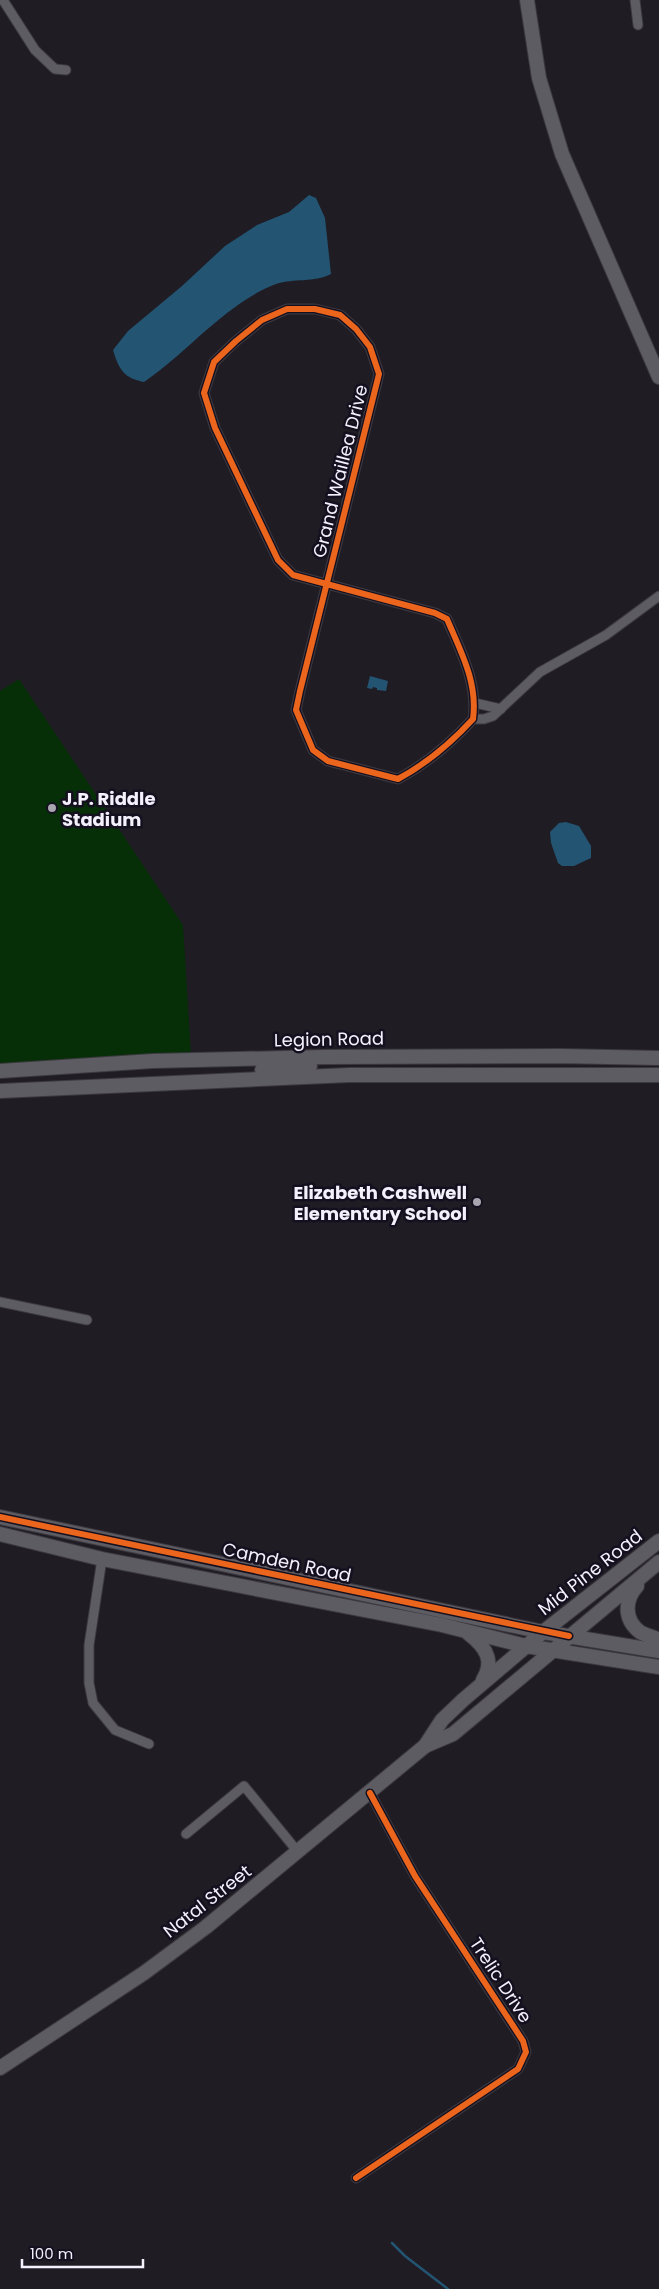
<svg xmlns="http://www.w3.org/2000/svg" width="659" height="2289" font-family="Poppins,sans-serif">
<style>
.green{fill:#062e07}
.water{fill:#235472}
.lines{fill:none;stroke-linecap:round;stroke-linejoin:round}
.stream{stroke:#235472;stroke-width:2.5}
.street-casing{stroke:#3c3940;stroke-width:11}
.secondary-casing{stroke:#3c3940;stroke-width:16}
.street{stroke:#5e5c63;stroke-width:9}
.secondary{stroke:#5e5c63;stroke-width:14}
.cycleway-casing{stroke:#15101f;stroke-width:9}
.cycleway{stroke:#eb651d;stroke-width:6}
.poi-dot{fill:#a9a6b0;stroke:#15101f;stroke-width:2}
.labels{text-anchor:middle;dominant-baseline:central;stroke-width:5;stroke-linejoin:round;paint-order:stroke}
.street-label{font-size:18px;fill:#f4f1fc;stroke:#15101f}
.poi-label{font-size:18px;font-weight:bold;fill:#f4f1fc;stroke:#15101f;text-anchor:start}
</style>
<rect width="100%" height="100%" fill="#1f1c24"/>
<path class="green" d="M 19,679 L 183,925 L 191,1054 L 0,1067 L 0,691 Z"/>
<g class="water">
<path d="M 309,195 L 316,198 L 325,218 L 331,274 C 314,283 294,278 276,284 C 226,303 188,352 144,382 C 124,378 119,370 113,350 L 128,331 L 182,286 L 225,246 L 257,225 L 289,212 Z"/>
<path d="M 370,676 L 388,681 L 386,691 L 377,690 L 377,688 L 373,687 L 372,689 L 367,688 Z"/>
<path d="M 566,822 L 579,826 L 591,846 L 591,858 L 574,866 L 562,866 L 558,863 L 551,843 L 550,832 L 559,823 Z"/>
</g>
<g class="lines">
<path class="stream" d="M 392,2243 L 405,2256 L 448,2289"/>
<g class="street-casing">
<g id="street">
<path d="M 3,0 L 35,50 L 55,69 L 66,70"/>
<path d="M 635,0 L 638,25"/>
<path d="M 475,703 L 501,709"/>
<path d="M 473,719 C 451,743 426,764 398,779 L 328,761 L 313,750 L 296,710 L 300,691 L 379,374 L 370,347 L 356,329 L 340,315 L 315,309 L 287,309 L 262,320 L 236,341 L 214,362 L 204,393 L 215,428 L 278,560 L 293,575 L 435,613 L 447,619 C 461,652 478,683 473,719"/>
<path d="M 473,719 L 484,719 L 493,716 L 540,672 L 606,635 L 659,596"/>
<path d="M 0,1302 L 87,1320"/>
<path d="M 102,1559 L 89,1645 L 89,1683 L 93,1703 L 115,1730 L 149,1744"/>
<path d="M 186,1834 L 244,1786 L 298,1852"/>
<path d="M 356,2178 L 518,2069 L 526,2052 L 523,2041 L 415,1876 L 370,1793"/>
</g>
</g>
<g class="secondary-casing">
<g id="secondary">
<path d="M 527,0 L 539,78 L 562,154 L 659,377"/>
<path d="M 262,1070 L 310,1066"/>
<path d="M 0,1071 L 153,1061 L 324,1057 L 560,1056 L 659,1058"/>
<path d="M 0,1091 L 349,1075 L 659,1075"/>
<path d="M 0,1517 L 543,1632 L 659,1651"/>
<path d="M 0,1534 L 102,1559 L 442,1625 L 526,1646 L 659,1667"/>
<path d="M 637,1586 C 625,1599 623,1619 640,1632 C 645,1635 653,1637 659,1640"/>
<path d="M 469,1634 C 486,1647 495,1661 483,1680"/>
<path d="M 425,1746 L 453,1734 L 659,1562"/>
<path d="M 0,2068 L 144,1973 L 206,1927 L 425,1746 L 442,1720 L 463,1700 L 543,1632 L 659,1541"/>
</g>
</g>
<use href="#street" class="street"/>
<use href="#secondary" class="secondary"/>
<g class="cycleway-casing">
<g id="cycleway">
<path d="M 473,719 C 451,743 426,764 398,779 L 328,761 L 313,750 L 296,710 L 300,691 L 379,374 L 370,347 L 356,329 L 340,315 L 315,309 L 287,309 L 262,320 L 236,341 L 214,362 L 204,393 L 215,428 L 278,560 L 293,575 L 435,613 L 447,619 C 461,652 478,683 473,719"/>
<path d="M 0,1517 L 569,1636"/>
<path d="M 356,2178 L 518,2069 L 526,2052 L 523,2041 L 415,1876 L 370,1793"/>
</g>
</g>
<use href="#cycleway" class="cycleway"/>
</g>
<g class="poi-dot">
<circle cx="52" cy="808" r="5"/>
<circle cx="477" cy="1202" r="5"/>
</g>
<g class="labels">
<g class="street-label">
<text transform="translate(340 471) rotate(-76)">Grand Waillea Drive</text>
<text transform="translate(329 1039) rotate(-1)">Legion Road</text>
<text transform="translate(287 1562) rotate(12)">Camden Road</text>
<text transform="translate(590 1572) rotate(-38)">Mid Pine Road</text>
<text transform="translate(207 1901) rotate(-38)">Natal Street</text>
<text transform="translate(501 1980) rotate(57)">Trelic Drive</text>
</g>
<g class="poi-label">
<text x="62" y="798">J.P. Riddle<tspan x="62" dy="21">Stadium</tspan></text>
<text x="467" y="1192" text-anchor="end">Elizabeth Cashwell<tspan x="467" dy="21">Elementary School</tspan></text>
</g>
</g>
<path d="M22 2259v8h121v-8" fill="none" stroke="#f4f1fc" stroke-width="2.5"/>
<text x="30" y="2259" font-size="15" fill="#f4f1fc" stroke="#15101f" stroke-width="4" paint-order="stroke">100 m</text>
</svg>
